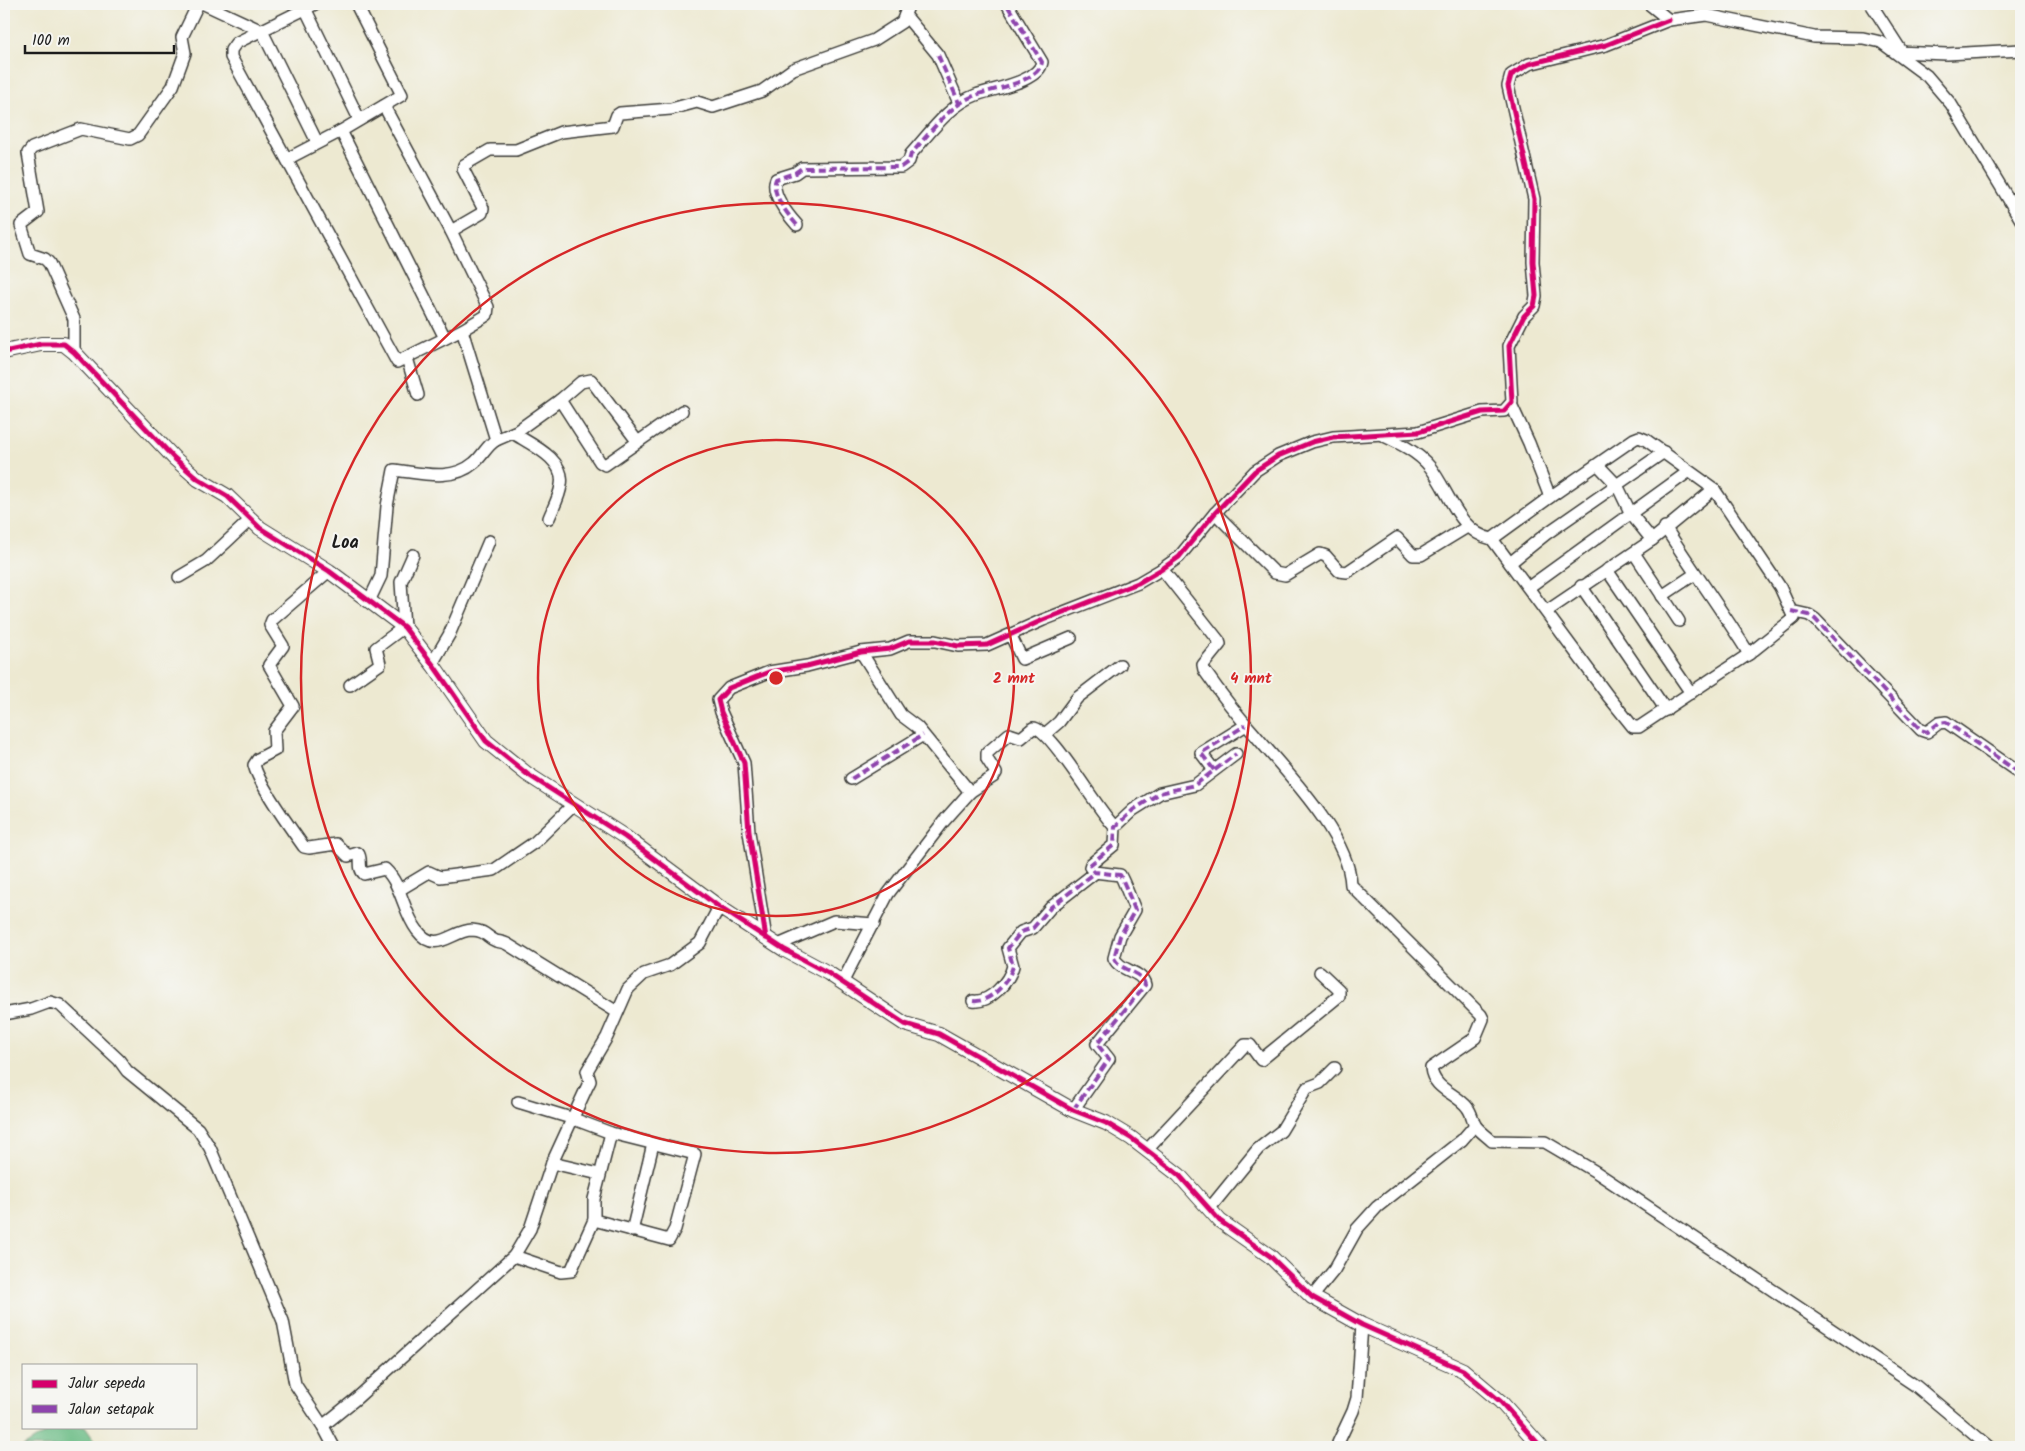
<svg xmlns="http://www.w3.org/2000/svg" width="2025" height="1451" font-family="Kalam,sans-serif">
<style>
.forest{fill:#70be89;stroke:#466d52}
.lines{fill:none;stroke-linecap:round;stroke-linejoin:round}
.minor-casing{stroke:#3b3b37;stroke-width:14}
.tertiary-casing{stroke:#3b3b37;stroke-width:16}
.minor{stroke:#fff;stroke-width:11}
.tertiary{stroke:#fff;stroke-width:14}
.quiet{stroke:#8e44ad;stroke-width:4;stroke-dasharray:8 4;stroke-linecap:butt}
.cycleway-casing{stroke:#f6f6f2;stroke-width:8}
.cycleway{stroke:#d6006c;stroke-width:5}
.ring{fill:none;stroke:#d62828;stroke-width:2.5}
.labels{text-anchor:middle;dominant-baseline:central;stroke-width:4;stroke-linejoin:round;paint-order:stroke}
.quarter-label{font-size:18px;font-weight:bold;fill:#1c1c1c;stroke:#f6f6f2}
.centre{fill:#d62828;stroke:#f6f6f2;stroke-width:2.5}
.ring-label{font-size:15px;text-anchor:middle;font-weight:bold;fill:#d62828;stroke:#f6f6f2;stroke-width:4;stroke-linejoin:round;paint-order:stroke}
</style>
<rect width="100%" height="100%" fill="#f6f6f2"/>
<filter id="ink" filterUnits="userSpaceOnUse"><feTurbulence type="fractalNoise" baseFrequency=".02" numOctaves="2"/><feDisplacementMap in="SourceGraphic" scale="10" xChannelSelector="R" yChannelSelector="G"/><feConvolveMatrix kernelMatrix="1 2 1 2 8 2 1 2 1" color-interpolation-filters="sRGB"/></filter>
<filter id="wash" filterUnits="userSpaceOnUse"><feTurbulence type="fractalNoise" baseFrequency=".0096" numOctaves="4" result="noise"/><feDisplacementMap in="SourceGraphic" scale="20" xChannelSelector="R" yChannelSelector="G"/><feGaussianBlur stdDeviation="1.12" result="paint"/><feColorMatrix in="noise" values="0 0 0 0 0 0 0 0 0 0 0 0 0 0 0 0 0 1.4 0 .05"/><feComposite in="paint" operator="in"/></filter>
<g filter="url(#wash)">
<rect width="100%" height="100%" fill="#ede9d1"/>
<path class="forest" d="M 55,1427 L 85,1427 L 99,1447 L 23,1447 Z"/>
</g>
<g filter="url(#ink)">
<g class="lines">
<g class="minor-casing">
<g id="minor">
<path d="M 204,4 L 262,31 L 317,142"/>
<path d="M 303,4 L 359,119"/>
<path d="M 315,4 L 236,43 L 231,50 L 231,57 L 397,362 L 462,330 L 496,440 C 486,446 483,456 474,463 C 452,482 421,473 394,470 L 387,506 L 381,576 L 369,601"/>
<path d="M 1649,4 L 1669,20 L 1706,15 L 1814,37 L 1863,38 L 1881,42 L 1927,76 L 1951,104 L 2021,220"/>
<path d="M 1871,4 L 1902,52"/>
<path d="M 905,15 L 938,55 L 959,103"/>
<path d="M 1896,52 L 1947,54 L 2021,50"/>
<path d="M 384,106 L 451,231 L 488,307 L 487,315 L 484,317 L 462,330"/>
<path d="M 341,131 L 445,338"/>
<path d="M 287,159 L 341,131 L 402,95 L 356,4"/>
<path d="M 797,225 C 788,215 770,193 776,179 L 795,173 L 802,168 L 901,167 L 909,161 L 911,154 C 930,133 949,105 976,95 C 992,89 1039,82 1042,62 L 1007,4"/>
<path d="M 451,231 L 482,213 L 483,208 L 463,169 L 464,165 L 490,150 L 516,150 L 561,132 L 613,126 L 617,115 L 620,113 L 671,109 L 697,102 L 713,107 L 762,91 L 793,69 L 874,40 L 902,22 L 909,4"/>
<path d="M 74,352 L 74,319 L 49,263 L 45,259 L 30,254 L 21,225 L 38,212 L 28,153 L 32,148 L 81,129 L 130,139 L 138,135 L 173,86 L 185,53 L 182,37 L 198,4"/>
<path d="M 407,358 L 418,395"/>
<path d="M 560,400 L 581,382 L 591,380 L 637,441"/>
<path d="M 513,433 C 530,444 566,459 561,485 C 560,496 553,508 549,518"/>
<path d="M 1382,435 C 1399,443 1418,452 1430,467 C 1449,491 1459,533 1492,539 L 1550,497 L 1529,443 L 1511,404"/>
<path d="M 496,440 L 517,431 L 560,400 L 600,462 L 605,465 L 682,411"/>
<path d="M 1598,465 L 1617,485 L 1631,514 L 1652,540"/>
<path d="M 1215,513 L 1275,573 L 1285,575 L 1320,554 L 1326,556 L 1339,571 L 1347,572 L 1397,538 L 1413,555 L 1421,555 L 1467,527"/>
<path d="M 1665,527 C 1692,570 1722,610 1749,654"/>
<path d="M 1492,539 L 1608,696 L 1633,727 L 1639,727 L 1749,654 L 1794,618 L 1780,587 L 1714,489 L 1646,440 L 1639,437 L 1634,439 L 1550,497"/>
<path d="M 1634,553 L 1679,621"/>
<path d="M 1510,563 L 1546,534 L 1664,452"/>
<path d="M 1162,569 L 1219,641 L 1220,644 L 1203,665 L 1204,670 C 1220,693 1237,715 1256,736 C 1287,773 1349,836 1351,885 L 1481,1015 L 1483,1019 L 1475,1038 L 1431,1068 C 1433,1089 1456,1093 1467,1107 C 1472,1113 1472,1119 1475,1125 C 1479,1131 1487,1136 1492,1141 L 1545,1142 L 1596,1172 L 1916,1386 L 1989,1447"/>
<path d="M 1607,570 L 1691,693"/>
<path d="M 329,571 L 272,620 L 270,625 L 283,646 L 269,665 L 293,706 L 274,731 L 275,750 L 258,759 L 254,765 C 259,785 291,829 304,847 L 309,848 L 336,844 L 348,856 L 358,853 C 363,859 357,868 364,874 L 385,869 C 402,885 403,912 417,930 C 436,956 452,930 472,930 C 487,931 486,937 496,941 C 500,942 503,942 507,944 L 617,1012"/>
<path d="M 179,577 L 206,561 L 250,520"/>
<path d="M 1581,586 L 1666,710"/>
<path d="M 1529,587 L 1688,472"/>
<path d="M 1662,596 L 1695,574"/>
<path d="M 1547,611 L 1652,540 L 1714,489"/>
<path d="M 1791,611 L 1809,615 L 1815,619 L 1921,730 L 1927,732 L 1939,723 L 1946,722 L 2021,774"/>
<path d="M 1011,636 L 1022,659 L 1071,638"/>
<path d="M 861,652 L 901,715 L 917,727 L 970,792"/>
<path d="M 434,666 L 433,662 L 449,635 L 489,541"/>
<path d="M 350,685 L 380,664 L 376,648 L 404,627 L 401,582 L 413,555"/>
<path d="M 1045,734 L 1059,722 L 1077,698 L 1120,665"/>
<path d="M 1214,770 L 1201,753 L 1246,725"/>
<path d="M 851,779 L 923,735"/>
<path d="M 399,890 L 429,872 L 440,877 L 494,870 L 535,842 L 574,804"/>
<path d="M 766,938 L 749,832 L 744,763 L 721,712 L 718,700 L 729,688 L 769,672 L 807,666 L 861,652 L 890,649 L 909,641 L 935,641 L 958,646 L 987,645 L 1043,620 L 1138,583 L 1162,569 L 1179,557 L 1215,513 L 1255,471 L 1278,456 L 1312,442 L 1333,437 L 1418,432 L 1482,412 L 1504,411 L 1512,402 L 1509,346 L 1524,316 L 1534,306 L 1536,296 L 1533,262 L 1534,199 L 1508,86 L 1511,75 L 1529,64 L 1606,45 L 1669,20"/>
<path d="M 778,945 L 834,921 L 874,924"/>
<path d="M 842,983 L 888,894 L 944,821 L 970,792 L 993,777 L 996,773 L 987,759 L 987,753 L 1009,734 L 1021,738 L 1033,728 C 1050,726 1099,813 1115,827"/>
<path d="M 973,1001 C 990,1003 1009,982 1013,966 L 1008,948 L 1021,932 L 1033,928 L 1051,907 L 1096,872"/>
<path d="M 4,1014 L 31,1009 L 50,1002 L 60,1005 L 119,1060 L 127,1071 L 198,1129 L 210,1148 L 283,1321 L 295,1384 L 324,1428"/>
<path d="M 518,1102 L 571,1118 L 611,1133 L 695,1154 L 675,1229 L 669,1240 L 594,1220"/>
<path d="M 1073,1110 L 1109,1059 L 1097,1044 L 1145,985 C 1142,970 1120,972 1114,958 L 1120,936 L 1135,910 C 1133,905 1122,877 1120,875 L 1094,872 L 1090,867 L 1091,864 L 1114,845 L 1115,827 L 1133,810 L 1160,793 L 1195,785 L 1236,754"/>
<path d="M 1147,1150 L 1245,1045 L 1250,1045 L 1261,1060 L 1339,996 L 1339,990 L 1320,972"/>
<path d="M 552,1163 L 599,1174"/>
<path d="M 1210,1208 L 1258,1149 L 1281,1131 L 1307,1088 L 1320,1083 L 1335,1068"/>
<path d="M 632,1231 L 653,1144"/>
<path d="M 514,1256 L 561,1272 L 571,1271 L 594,1220 L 594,1199 L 611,1133"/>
<path d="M 1312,1297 L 1334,1270 L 1357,1229 L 1377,1207 L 1462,1140 L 1475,1125"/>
<path d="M 334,1447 L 324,1428 L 325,1424 L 357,1398 L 514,1256 L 530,1229 L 552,1163 L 587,1087 L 590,1081 L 587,1071 L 607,1037 L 628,989 L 644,974 L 670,965 L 700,943 L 719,907"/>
<path d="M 1341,1447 L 1338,1443 L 1353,1411 L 1357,1398 L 1362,1325"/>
</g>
</g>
<g class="tertiary-casing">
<path id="tertiary" d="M 4,352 L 41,344 L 64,344 L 74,352 L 174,458 L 198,479 L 227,496 L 260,528 L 329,571 L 404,627 L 434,666 L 486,741 L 527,774 L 625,837 L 719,907 L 785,950 L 828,973 L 905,1024 L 939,1034 L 1073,1110 L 1106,1123 L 1131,1138 L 1179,1175 L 1220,1221 L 1270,1256 L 1312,1297 L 1362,1325 L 1463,1370 L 1501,1402 L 1541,1447"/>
</g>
<use href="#minor" class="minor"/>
<use href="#tertiary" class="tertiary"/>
<g class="quiet">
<path d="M 938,55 L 959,103"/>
<path d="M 797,225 C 788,215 770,193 776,179 L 795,173 L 802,168 L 901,167 L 909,161 L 911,154 C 930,133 949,105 976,95 C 992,89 1039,82 1042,62 L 1007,5"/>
<path d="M 1791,611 L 1809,615 L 1815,619 L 1921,730 L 1927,732 L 1939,723 L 1946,722 L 2021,774"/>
<path d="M 1214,770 L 1201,753 L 1246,725"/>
<path d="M 851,779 L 923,735"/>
<path d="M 973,1001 C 990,1003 1009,982 1013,966 L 1008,948 L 1021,932 L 1033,928 L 1051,907 L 1096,872"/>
<path d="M 1073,1110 L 1109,1059 L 1097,1044 L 1145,985 C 1142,970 1120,972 1114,958 L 1120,936 L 1135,910 C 1133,905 1122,877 1120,875 L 1094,872 L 1090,867 L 1091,864 L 1114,845 L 1115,827 L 1133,810 L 1160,793 L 1195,785 L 1236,754"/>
</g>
<g class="cycleway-casing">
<g id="cycleway">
<path d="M 4,352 L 41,344 L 64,344 L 74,352 L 174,458 L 198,479 L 227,496 L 260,528 L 329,571 L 404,627 L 434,666 L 486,741 L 527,774 L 625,837 L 719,907 L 785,950 L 828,973 L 905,1024 L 939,1034 L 1073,1110 L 1106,1123 L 1131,1138 L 1179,1175 L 1220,1221 L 1270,1256 L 1312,1297 L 1362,1325 L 1463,1370 L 1501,1402 L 1541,1447"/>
<path d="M 766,938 L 749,832 L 744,763 L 721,712 L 718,700 L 729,688 L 769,672 L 807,666 L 861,652 L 890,649 L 909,641 L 935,641 L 958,646 L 987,645 L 1043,620 L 1138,583 L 1162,569 L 1179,557 L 1215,513 L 1255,471 L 1278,456 L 1312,442 L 1333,437 L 1418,432 L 1482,412 L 1504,411 L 1512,402 L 1509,346 L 1524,316 L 1534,306 L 1536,296 L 1533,262 L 1534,199 L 1508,86 L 1511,75 L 1529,64 L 1606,45 L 1669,20"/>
</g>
</g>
<use href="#cycleway" class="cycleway"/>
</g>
</g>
<g class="ring">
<circle cx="776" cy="678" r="238"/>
<circle cx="776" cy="678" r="475"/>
</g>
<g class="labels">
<g class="quarter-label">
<text x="345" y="543">Loa</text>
</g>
</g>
<circle cx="776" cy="678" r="8" class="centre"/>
<g class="ring-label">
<text x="1014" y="683">2 mnt</text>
<text x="1251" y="683">4 mnt</text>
</g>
<rect width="2025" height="1451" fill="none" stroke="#f6f6f2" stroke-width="20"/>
<rect x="22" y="1364" width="175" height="65" fill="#f6f6f2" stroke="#9f9f9c"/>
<rect x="32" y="1380" width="25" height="8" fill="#d6006c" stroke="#9f9f9c"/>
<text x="68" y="1388" font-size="15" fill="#1c1c1c">Jalur sepeda</text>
<rect x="32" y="1405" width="25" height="8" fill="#8e44ad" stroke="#9f9f9c"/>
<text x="68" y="1414" font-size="15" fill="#1c1c1c">Jalan setapak</text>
<path d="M25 45v8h149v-8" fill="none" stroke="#1c1c1c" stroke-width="2.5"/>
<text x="32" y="45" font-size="15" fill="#1c1c1c" stroke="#f6f6f2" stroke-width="4" paint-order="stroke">100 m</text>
</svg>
